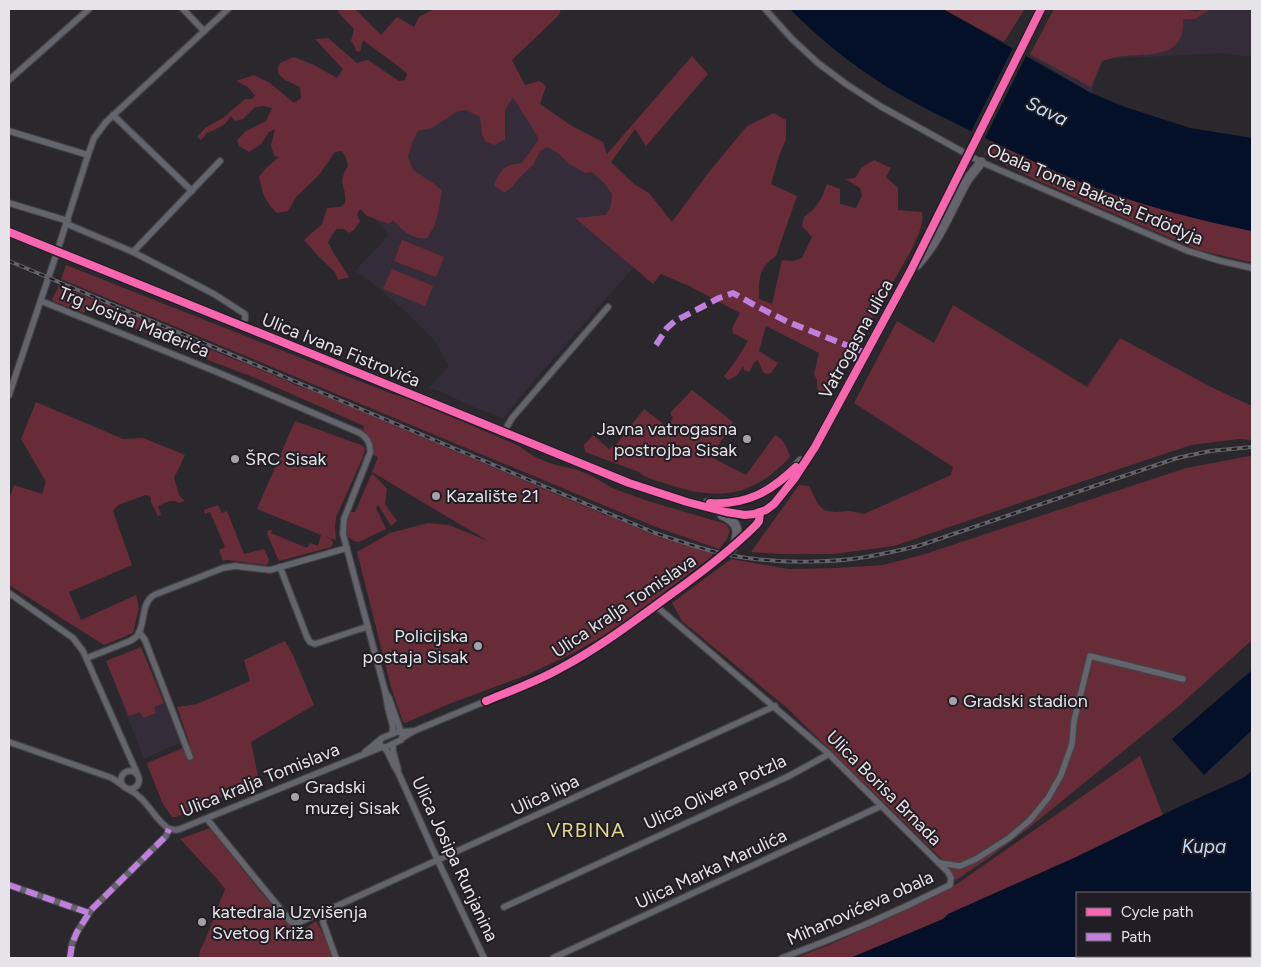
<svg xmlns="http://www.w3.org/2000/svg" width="1261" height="967" font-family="Figtree,sans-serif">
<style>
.built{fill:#342d39}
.green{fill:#672c38}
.water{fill:#041027}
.pier{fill:#2a282c}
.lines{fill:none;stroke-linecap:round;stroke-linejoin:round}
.street-casing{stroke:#444346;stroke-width:8}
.primary-casing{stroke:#444346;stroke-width:11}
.street{stroke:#63646c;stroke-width:5.5}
.primary{stroke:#65646d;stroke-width:9}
.rail-casing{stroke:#626268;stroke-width:4}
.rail{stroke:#211d24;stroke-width:2;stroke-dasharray:5.5;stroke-linecap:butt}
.primary-bridge-casing{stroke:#444346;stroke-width:11;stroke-linecap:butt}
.primary-bridge{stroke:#65646d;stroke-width:9}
.quiet{stroke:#c07fdc;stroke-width:6;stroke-dasharray:12 6;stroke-linecap:butt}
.cycleway-casing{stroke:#211d24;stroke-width:11}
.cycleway{stroke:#f766af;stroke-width:8}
.poi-dot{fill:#a5a2a7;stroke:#211d24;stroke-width:2}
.labels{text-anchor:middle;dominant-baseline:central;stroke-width:4;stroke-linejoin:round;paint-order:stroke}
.street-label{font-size:18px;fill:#e7e4e9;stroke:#211d24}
.poi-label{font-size:18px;fill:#e7e4e9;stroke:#211d24;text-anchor:start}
.water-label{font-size:19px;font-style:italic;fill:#c0ddfa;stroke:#211d24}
.quarter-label{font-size:20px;letter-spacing:1px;fill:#e3d98b;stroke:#211d24}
</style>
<rect width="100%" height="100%" fill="#2a282c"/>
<g class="built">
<path d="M 1054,9 L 1252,9 L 1252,57 L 1223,53 L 1103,59 L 1091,93 L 1030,56 Z"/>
<path d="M 490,54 L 597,164 L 660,237 L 533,382 L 503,418 L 473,407 L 442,392 L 429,388 L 449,366 L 435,341 L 406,312 L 369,280 L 355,271 L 389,235 L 360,201 L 355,169 Z"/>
<path d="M 141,647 L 164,703 L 182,742 L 144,759 L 106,661 Z"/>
</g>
<g class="green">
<path d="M 339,9 L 355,9 L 381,35 L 397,17 L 414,27 L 419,17 L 432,10 L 432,9 L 561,9 L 559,15 L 512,60 L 525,85 L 539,81 L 546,86 L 540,104 L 572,126 L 603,142 L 607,154 L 692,56 L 708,74 L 646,146 L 635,129 L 611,162 L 634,184 L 649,193 L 672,222 L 709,172 L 747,126 L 774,113 L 786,120 L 786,139 L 779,156 L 771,184 L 797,196 L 776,256 C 758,268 759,279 759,299 L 772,304 L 782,260 L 793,261 L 802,258 L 812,237 L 802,226 L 804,217 L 814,209 L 822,197 L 827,184 L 840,189 L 840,204 L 856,208 L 862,196 L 860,188 L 845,179 L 855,178 L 861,168 L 874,160 L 891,168 L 886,177 L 898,188 L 898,210 L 922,212 C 925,226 913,246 907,258 L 827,396 L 817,389 L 817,380 L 814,374 L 819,353 L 766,326 L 759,351 L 778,363 L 771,373 L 766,374 L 763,372 L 758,360 L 754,363 L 749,372 L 744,370 L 743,366 C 738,375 738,376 728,380 L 724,376 L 733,365 L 748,341 L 733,333 L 732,328 L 740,313 L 689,286 L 661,274 L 653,284 L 575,218 L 606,215 L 611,205 L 612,194 L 604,183 L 592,172 L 585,173 L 569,164 L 558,153 L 547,147 L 540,151 L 533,165 L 523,174 L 512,187 L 504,193 L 494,185 C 501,169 504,165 522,163 L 539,139 L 513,97 L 505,110 L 505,139 L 495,145 L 486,142 L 482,135 L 480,117 L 466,110 L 456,112 L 432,128 L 418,131 L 412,143 L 408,157 L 413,170 L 433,183 L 442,191 L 438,214 L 434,227 L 427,238 C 412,240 403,231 393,220 L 389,224 L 367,216 L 360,209 L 357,214 L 360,221 L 354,230 L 349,233 L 344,229 L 337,229 L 333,234 L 328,242 L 332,250 L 349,277 L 338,280 L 335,272 L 319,257 L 304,240 L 322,224 L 327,208 L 340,207 L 345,203 C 347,184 336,186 348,166 L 346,158 L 342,151 L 335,152 L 319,175 L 297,196 L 288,211 L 277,213 C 264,200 263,194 259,177 L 266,168 L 279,157 L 274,156 L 271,145 L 275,129 L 269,132 L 261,144 L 249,152 L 239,146 L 237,140 L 246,131 L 266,121 L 272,108 L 264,106 L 255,107 L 243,119 L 235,121 L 231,116 L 225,124 L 214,130 L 207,133 L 201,140 L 197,137 L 205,128 L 223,118 L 245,99 L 252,99 L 255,96 L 248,87 L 236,81 L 254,75 L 270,83 L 294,103 L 301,98 L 300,87 L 285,80 L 278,73 L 278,67 L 280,63 L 294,57 L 314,65 L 337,78 L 343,69 L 315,39 L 328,38 L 357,63 L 368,60 L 399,81 L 405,80 L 407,74 C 394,61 377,52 363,40 L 360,52 L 356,51 L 355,47 L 351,41 L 354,29 L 338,12 Z"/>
<path d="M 943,9 L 1022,9 L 1024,10 L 1004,42 Z"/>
<path d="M 1054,9 L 1185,9 L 1196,12 L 1204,9 L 1211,9 L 1195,19 L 1183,19 C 1186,62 1145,52 1117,57 C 1112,58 1107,60 1102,61 L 1091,87 L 1030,54 Z"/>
<path d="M 991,141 C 1027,158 1063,176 1100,190 C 1149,207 1201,221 1252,231 L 1252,262 L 1245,261 L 1198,250 L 1034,179 L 984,154 Z"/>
<path d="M 402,240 L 444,257 L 436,277 L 394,261 Z"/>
<path d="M 66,265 L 387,392 L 414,401 L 510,442 L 519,446 L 535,457 L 555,465 L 575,469 L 592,476 L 612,488 L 648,501 L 726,524 L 730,530 L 727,539 L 719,549 L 656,527 L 61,279 Z"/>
<path d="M 392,269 L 433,286 L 425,306 L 383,289 Z"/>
<path d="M 58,285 L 129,314 L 209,349 L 271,374 L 298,386 L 315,392 L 596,511 L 603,514 L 604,516 L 607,515 C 642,530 676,546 714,552 L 712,556 L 704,563 L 667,590 L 632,619 L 607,634 L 571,654 L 527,675 L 449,704 L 405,723 L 403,722 L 391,687 L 357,552 L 390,533 L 428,523 L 449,525 L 488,541 L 372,472 L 378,457 L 373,455 C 374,444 371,437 363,430 L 364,426 L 253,377 L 200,357 L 164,340 L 86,309 L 84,313 L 53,301 L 52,299 L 57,290 Z"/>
<path d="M 953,305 L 1087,387 L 1120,338 L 1211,387 L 1252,406 L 1252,440 L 1239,439 L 1191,445 L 1110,472 L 894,546 L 834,554 L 779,554 L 751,552 L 799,485 L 809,486 L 818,504 L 824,510 L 835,512 L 849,511 L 864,514 L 951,475 L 953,467 L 854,403 L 897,321 L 934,343 Z"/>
<path d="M 692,390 L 733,422 L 711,457 L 746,475 L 775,435 C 784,439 788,449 790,457 C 752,498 718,501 667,484 C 658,481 646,479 639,472 L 585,452 L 584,445 L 593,435 L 609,449 L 612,446 L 614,447 L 644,409 L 666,426 L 673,418 L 671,415 L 671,412 Z"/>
<path d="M 36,402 L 123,439 L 143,438 L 185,455 L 174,478 L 179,495 L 185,501 L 179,503 C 172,498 165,503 158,506 L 161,515 L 158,516 L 151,502 L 151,498 L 149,496 L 146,495 L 118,505 L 113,511 L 132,565 L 69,592 L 81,620 L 136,595 L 139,608 L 133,633 L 104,645 L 9,585 L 9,499 L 14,485 L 42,494 L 46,482 L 21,439 Z"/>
<path d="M 295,421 L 361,445 L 364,447 L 365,450 L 363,457 L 336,517 L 335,526 L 336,540 L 325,537 L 332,540 L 333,544 L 331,547 L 279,561 L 267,534 L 268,530 L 272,530 L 271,533 L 307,548 L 310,543 L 318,546 L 321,535 L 257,509 Z"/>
<path d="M 1250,456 L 1252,457 L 1252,640 L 1180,705 L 1030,827 L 990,857 L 956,880 L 941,858 L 786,707 L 682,621 L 672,603 L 731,559 L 789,569 L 835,568 L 883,565 L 925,554 L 1186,468 Z"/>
<path d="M 373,474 L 387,489 L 385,504 L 397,521 L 391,526 L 378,505 L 376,508 L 386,529 L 359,542 C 341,540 347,524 350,512 L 355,512 L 371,475 Z"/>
<path d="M 218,505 L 222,513 L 227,511 L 244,554 L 264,549 L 269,560 L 267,565 L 227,560 L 223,561 L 219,550 L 225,547 L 210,512 L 205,514 L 204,510 Z"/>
<path d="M 285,641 L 293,655 L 314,705 L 251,742 L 259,781 L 176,817 L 172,817 L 163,804 L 148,767 L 147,763 L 190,745 L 177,707 L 197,704 L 250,681 L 244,660 Z"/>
<path d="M 141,647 L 164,703 L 154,707 L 156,713 L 143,718 L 140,712 L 129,716 L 106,661 Z"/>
<path d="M 1140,756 L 1173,841 L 1077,893 L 953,958 L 795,958 L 827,946 L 901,912 L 957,884 Z"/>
<path d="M 210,828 L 259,890 L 298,934 L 316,921 L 334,954 L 331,958 L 199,958 L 200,950 L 204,943 L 225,889 L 218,880 L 180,839 Z"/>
</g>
<g class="water">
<path d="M 790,9 L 943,9 L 1091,93 L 1125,107 L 1190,128 L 1252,138 L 1252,231 C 1201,221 1148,207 1099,189 C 1060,175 1022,156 985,138 C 951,121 916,105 884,85 C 850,63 818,38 790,9 Z"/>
<path d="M 1252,670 L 1252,730 L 1204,775 L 1172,739 Z"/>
<path d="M 1252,771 L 1252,900 L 1250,901 L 1250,893 L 1077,893 L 1077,956 L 1164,956 L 1159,958 L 850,958 L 943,919 L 948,914 L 1076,857 L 1185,804 L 1243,778 Z"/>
</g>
<path class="pier" d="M 1014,46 L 1027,54 L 984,140 L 970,134 Z"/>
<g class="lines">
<g class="street-casing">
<g id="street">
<path d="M 183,9 L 204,31"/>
<path d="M 765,9 L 792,39 L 818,63 L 846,84 L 880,106 L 981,162 L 1188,251 L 1221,261 L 1252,268"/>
<path d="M 9,80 L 89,9"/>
<path d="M 113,115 L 192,191"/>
<path d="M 9,131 L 88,155"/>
<path d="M 9,203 L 68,221"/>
<path d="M 67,224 L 133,252 L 214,294 L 245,314 L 245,319 L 243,326"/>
<path d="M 133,252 L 220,161"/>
<path d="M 41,301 L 217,372 L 360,433 C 368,438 371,444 370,453 L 344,519 L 343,534 L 385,691"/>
<path d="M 9,395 L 57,252 L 88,155 L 94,138 L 106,122 L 228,9"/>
<path d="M 504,432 L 512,418 L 608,307"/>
<path d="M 280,567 L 307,637 L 310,642 L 315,644 L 360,629 L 368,627"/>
<path d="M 9,593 L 73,638 L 83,651 L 137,773"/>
<path d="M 656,606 L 829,754 L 948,872 L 951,878 L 950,885 C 896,912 839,937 782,958"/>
<path d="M 139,632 L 145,640 L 190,757"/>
<path d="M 87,658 L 130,641 C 132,640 136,637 137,636 C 146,624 140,604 154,595 L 223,568 L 235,566 L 270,570 L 347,548"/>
<path d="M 397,732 L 401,732 L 403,734 L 401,740 L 386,747 L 382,747 C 379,745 379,741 382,738 Z"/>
<path d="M 392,734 L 393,727 L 388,708 L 385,691 L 389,698 L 401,732 L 412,731"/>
<path d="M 402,738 L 414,731 L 529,683 L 557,670 L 577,659 L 641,617 L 716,562 L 733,548 L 756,525 L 759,521 L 760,512"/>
<path d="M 9,742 L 112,778 L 122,785"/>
<path d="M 393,744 L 393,751 L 398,769"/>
<path d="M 384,747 C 390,754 392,764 398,772 L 438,861 L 484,958"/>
<path d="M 365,752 L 381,739"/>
<circle cx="130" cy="780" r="9"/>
<path d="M 128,789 C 148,799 153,818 169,829"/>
<path d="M 207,819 L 291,922 L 298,923 L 315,915"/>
<path d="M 169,829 L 176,830 L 180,829 L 382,747"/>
<path d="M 939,863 L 960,866 L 976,859 L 1009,838 L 1030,820 L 1048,798 L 1061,775 L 1072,744 L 1074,721 L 1090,656 L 1183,679"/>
<path d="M 9,885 L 89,913"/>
<path d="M 504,907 L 789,776 L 829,754"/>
<path d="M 1250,941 L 1252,939"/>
<path d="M 70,958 L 72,944 L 77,932 L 91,910 L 166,836 L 169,829"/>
<path d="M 336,958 L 323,922 L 325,913 L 328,910 L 775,706"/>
<path d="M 553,958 L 881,806"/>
<path d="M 1217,958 L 1222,956"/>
</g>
</g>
<g class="primary-casing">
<g id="primary">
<path d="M 1003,86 L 1041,9"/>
<path d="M 9,232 L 312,354 L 629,483 L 687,502 L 726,512 L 749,515 L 766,510 L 774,504 L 794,479 L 815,447 L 910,272 L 962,168"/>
<path d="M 917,265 C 939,241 950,212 965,184 C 969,176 976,170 981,162"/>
<path d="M 707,503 C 750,505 772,491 801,461"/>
<path d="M 722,515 C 739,522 740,532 733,548"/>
</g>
</g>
<use href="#street" class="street"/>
<use href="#primary" class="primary"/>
<g class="rail-casing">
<path id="rail" d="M 9,261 L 655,533 C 684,543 716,554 747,558 C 784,563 829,563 866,557 C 883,554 901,550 918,546 L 1177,458 L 1210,451 L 1252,447"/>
</g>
<use href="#rail" class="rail"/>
<g class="primary-bridge-casing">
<path id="primary-bridge" d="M 962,168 L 1003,86"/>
</g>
<use href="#primary-bridge" class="primary-bridge"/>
<g class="quiet">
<path d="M 656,345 L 667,328 L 675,321 L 719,298 L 733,293 L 758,307 L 788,322 L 866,353"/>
<path d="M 9,885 L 89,913"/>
<path d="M 70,958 L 72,944 L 77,932 L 91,910 L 166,836 L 169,829"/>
</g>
<g class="cycleway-casing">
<g id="cycleway">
<path d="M 9,232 L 312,354 L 629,483 L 687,502 L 726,512 L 745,515 L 754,514 L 766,510 L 774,504 L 794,479 L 815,447 L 910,272 L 1041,9"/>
<path d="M 710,503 C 747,505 770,492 796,467"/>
<path d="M 486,701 C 510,691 536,682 559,669 C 599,648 634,621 670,595 C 701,573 729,552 756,525 L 759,521 L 760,512"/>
</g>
</g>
<use href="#cycleway" class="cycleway"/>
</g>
<g class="poi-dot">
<circle cx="747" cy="439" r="5"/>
<circle cx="235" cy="459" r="5"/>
<circle cx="436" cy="496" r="5"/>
<circle cx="478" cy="646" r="5"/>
<circle cx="953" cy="701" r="5"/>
<circle cx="295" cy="797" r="5"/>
<circle cx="202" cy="922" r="5"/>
</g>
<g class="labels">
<g class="street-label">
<text transform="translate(1095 194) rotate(23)">Obala Tome Bakača Erdödyja</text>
<text transform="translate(134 322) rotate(22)">Trg Josipa Mađerića</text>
<text transform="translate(856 339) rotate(-61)">Vatrogasna ulica</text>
<text transform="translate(341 350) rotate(22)">Ulica Ivana Fistrovića</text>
<text transform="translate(624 606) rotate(-34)">Ulica kralja Tomislava</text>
<text transform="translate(260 780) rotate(-22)">Ulica kralja Tomislava</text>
<text transform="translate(884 788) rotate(45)">Ulica Borisa Brnada</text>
<text transform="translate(715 792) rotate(-25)">Ulica Olivera Potzla</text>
<text transform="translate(545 795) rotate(-25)">Ulica lipa</text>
<text transform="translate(455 859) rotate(65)">Ulica Josipa Runjanina</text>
<text transform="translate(711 869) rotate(-25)">Ulica Marka Marulića</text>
<text transform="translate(860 908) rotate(-24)">Mihanovićeva obala</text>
</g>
<g class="poi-label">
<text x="737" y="429" text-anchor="end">Javna vatrogasna<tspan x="737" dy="21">postrojba Sisak</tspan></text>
<text x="245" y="459">ŠRC Sisak</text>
<text x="446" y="496">Kazalište 21</text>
<text x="468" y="636" text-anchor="end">Policijska<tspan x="468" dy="21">postaja Sisak</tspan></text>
<text x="963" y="701">Gradski stadion</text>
<text x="305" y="787">Gradski<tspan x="305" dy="21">muzej Sisak</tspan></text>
<text x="212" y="912">katedrala Uzvišenja<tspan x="212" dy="21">Svetog Križa</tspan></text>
</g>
<g class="water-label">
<text transform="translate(1047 111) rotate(26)">Sava</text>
<text x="1204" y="846">Kupa</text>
</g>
<g class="quarter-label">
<text x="586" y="830">VRBINA</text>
</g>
</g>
<rect width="1261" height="967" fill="none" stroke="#e7e4e9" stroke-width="20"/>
<rect x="1076" y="892" width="175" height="65" fill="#211d24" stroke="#706d73"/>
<rect x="1086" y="908" width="25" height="8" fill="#f766af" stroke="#706d73"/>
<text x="1121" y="917" font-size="15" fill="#e7e4e9">Cycle path</text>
<rect x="1086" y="933" width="25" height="8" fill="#c07fdc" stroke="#706d73"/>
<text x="1121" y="942" font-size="15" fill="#e7e4e9">Path</text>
</svg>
